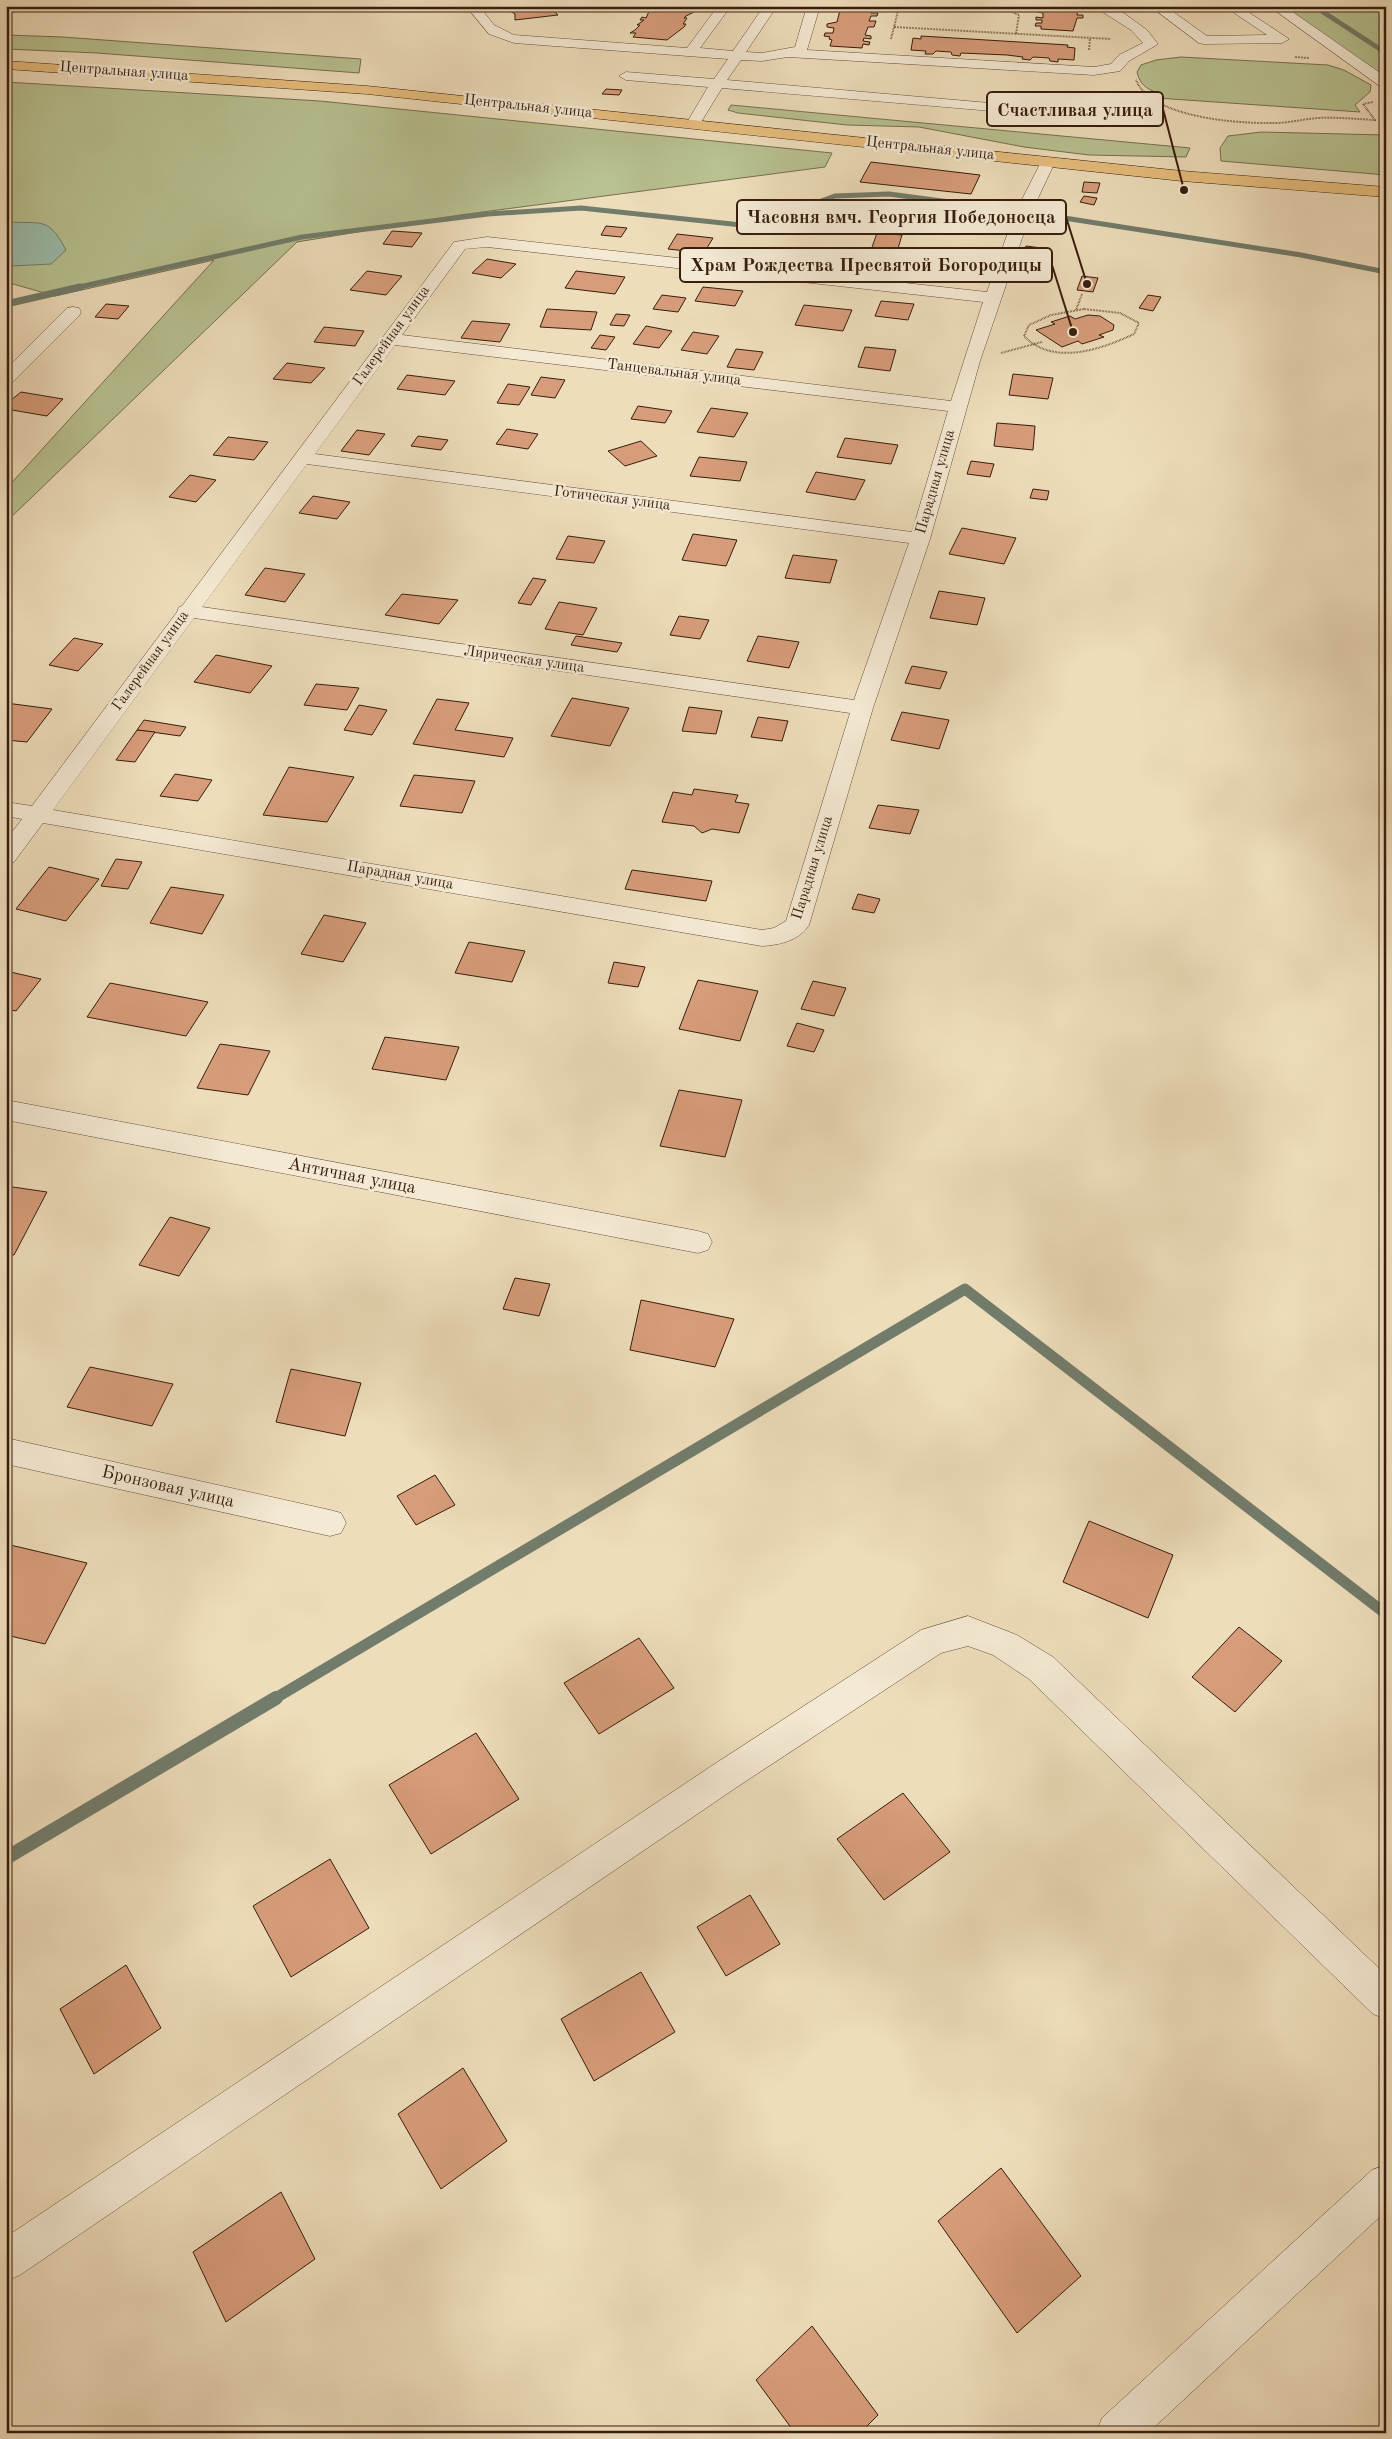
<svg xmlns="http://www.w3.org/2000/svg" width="1392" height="2439" font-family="'Old Standard TT',serif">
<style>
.green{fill:#b8c191;stroke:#786f4e}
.water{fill:#9abcab;stroke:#727c6b}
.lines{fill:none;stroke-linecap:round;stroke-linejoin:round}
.stream-far3{stroke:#727c6b;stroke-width:5}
.stream-far2{stroke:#727c6b;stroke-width:7}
.stream-far1{stroke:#727c6b;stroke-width:11}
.stream{stroke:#727c6b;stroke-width:14}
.building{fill:#d79d7a;stroke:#371d0c}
.minor-casing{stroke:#654d38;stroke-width:1}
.major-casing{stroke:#371d0c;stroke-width:1}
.path{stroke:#371d0c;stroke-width:2;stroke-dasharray:0.5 1;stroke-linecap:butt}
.minor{fill:#f4e9d3;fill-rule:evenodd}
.major{fill:#e7be7e;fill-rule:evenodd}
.labels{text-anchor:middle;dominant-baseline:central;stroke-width:5;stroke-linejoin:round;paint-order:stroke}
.far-street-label{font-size:15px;fill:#371d0c;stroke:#f4e9d3}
.street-label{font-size:18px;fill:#371d0c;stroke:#f4e9d3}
.leader{fill:none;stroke:#371d0c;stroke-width:2}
.callout-dot{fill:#371d0c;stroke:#f4e9d3;stroke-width:2}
.callout{fill:#f4e9d3;stroke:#371d0c;stroke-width:2}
.callout-label{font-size:19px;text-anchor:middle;font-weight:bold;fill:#371d0c}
</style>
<rect width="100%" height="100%" fill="#edb"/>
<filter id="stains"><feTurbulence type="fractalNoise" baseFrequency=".004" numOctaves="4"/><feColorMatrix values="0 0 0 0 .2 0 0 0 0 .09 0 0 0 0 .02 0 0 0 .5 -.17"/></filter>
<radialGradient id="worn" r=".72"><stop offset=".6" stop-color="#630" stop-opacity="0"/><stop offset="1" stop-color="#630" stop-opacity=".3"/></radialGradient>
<g class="green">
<path d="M 1275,6 L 1386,6 L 1386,84 Z"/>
<path d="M 6,35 L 63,37 L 361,59 L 359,73 L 97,53 L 6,49 Z"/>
<path d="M 1181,57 L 1328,65 L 1344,70 L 1371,85 L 1370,92 L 1355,105 L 1360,112 L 1157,98 L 1157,93 C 1146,88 1140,85 1137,72 L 1141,65 L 1156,60 Z"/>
<path d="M 6,82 L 320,101 L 832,153 L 825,167 L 460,215 L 297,242 L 6,522 L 6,489 L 214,260 L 55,296 L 6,282 Z"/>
<path d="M 731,105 L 1190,148 L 1186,157 L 1089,155 L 1024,147 L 919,127 L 847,125 L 738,113 L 728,110 Z"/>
<path d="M 1261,132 L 1386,135 L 1386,175 L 1221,161 L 1220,148 L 1228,136 Z"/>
</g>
<path class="water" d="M 6,222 C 42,224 48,216 66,250 L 51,264 L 12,266 L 6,271 Z"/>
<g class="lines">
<g class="stream-far3">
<path d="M 1314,6 L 1386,53"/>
<path d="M 1058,217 L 1301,255 L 1386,272"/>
<path d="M 75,288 L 302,237 L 488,214 L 581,208 L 751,226 L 835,196 L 889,194 L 1010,210"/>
</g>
<path class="stream-far2" d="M 6,304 L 80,287"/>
<path class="stream-far1" d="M 274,1699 L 965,1289 L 1386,1614"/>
<path class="stream" d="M 6,1858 L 276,1698"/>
</g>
<g class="building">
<path d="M 552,6 L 549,7 L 558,15 L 515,20 L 515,14 L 503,7 Z"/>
<path d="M 700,6 L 698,8 L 692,8 L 690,10 L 696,11 L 686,16 L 684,18 L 687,18 L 683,24 L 686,24 L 684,27 L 667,40 L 633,37 L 636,33 L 630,33 L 635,30 L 640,25 L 637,25 L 644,20 L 640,20 L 642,17 L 646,18 L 651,7 Z"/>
<path d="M 841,6 L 879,7 L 879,10 L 872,10 L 871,13 L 878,13 L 877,16 L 871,16 L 869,21 L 876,21 L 874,27 L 868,27 L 865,35 L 871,36 L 871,39 L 864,38 L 863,41 L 870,42 L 869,45 L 863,44 L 862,48 L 830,46 L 832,40 L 829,39 L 830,37 L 824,36 L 825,33 L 833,33 L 834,28 L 827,27 L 827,24 L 837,22 Z"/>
<path d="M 1023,6 L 1072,6 L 1078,9 L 1077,15 L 1083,15 L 1083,18 L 1077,18 L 1073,31 L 1041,29 L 1041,26 L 1035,26 L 1036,23 L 1042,23 L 1042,20 L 1036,20 L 1036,17 L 1043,18 L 1043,13 L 1037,12 L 1038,10 L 1032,7 Z"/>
<path d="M 921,36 L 1068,45 L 1067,47 L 1075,48 L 1074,60 L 1058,59 L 1058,62 L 1050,61 L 1049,58 L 1033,57 L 1030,60 L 1022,59 L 1023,57 L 1007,55 L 961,53 L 960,56 L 952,55 L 951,52 L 936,51 L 933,54 L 925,54 L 926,51 L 911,50 L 913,38 L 921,39 Z"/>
<path d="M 606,89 L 622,90 L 619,95 L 602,94 Z"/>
<path d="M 871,162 L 980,175 L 971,194 L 860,182 Z"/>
<path d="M 1084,182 L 1100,183 L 1097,193 L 1082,192 Z"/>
<path d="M 1084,196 L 1097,198 L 1094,205 L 1080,202 Z"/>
<path d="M 606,226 L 627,228 L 621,237 L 601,235 Z"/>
<path d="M 392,231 L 422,233 L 412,247 L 383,244 Z"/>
<path d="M 877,233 L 902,235 L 896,255 L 870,253 Z"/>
<path d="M 677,234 L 713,238 L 704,253 L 668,249 Z"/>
<path d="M 1026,246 L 1049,249 L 1045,255 L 1022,252 Z"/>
<path d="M 487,259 L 516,264 L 501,278 L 472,273 Z"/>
<path d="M 367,271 L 402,276 L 386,295 L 350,290 Z"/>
<path d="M 576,271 L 625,277 L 615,294 L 565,288 Z"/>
<path d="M 1082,276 L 1098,278 L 1093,292 L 1077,290 Z"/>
<path d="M 703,287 L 743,291 L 735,306 L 695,301 Z"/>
<path d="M 662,295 L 686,298 L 678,312 L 653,309 Z"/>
<path d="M 1148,295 L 1161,297 L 1153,311 L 1139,308 Z"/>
<path d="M 881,301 L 914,304 L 908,320 L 875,316 Z"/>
<path d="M 106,304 L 129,306 L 118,319 L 95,317 Z"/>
<path d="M 804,305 L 852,310 L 843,331 L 795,325 Z"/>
<path d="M 547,309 L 597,312 L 591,330 L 540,327 Z"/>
<path d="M 616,314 L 630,315 L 624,326 L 610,325 Z"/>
<path d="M 1088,315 L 1100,316 L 1114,325 L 1113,330 L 1099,335 L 1104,337 L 1082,344 L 1078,341 L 1062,347 L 1036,330 L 1055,324 L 1051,322 L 1070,316 L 1075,319 Z"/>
<path d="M 472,321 L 510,324 L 500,342 L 461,338 Z"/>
<path d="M 646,326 L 672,331 L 659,348 L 633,344 Z"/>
<path d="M 324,327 L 364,331 L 355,346 L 314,342 Z"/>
<path d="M 693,332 L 719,336 L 707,354 L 681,350 Z"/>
<path d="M 600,335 L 615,337 L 606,350 L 591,348 Z"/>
<path d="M 865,347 L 896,350 L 890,371 L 858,367 Z"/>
<path d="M 736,349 L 763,352 L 754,370 L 727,367 Z"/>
<path d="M 287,363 L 325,368 L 311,383 L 273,379 Z"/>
<path d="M 1013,374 L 1053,378 L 1048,399 L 1009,395 Z"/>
<path d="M 407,375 L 455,381 L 445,395 L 397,389 Z"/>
<path d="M 541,377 L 565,380 L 555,398 L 531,395 Z"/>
<path d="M 508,384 L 530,387 L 519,405 L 497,403 Z"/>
<path d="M 21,392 L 63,399 L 47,416 L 6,409 L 6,404 Z"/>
<path d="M 638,406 L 672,411 L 665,423 L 631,419 Z"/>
<path d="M 711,408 L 748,413 L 734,437 L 697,432 Z"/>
<path d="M 997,423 L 1035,426 L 1033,450 L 994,446 Z"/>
<path d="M 507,429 L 538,434 L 528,449 L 496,444 Z"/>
<path d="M 357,430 L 385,434 L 369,455 L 341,451 Z"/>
<path d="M 418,436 L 448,440 L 441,450 L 411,446 Z"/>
<path d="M 228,437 L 268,442 L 254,460 L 213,455 Z"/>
<path d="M 845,438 L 898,445 L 891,464 L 837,457 Z"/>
<path d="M 641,441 L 657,456 L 625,466 L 608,451 Z"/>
<path d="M 699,457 L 747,462 L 740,481 L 690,476 Z"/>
<path d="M 971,461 L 994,464 L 990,477 L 967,474 Z"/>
<path d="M 816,472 L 865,480 L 855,500 L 806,492 Z"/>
<path d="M 190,475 L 216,480 L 196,502 L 169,497 Z"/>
<path d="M 1033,489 L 1049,491 L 1047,500 L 1030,498 Z"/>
<path d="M 313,496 L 350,502 L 337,519 L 299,513 Z"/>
<path d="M 962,528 L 1016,538 L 1004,564 L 949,554 Z"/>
<path d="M 693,534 L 737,540 L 726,566 L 682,560 Z"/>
<path d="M 568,536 L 605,541 L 594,563 L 556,559 Z"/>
<path d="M 793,555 L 837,560 L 830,583 L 785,578 Z"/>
<path d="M 265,568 L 305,574 L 285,602 L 245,595 Z"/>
<path d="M 533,578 L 546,580 L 531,605 L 518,603 Z"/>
<path d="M 939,591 L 985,598 L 977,625 L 930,618 Z"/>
<path d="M 402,594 L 458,600 L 439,624 L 385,615 Z"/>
<path d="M 559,602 L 597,608 L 583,635 L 545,629 Z"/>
<path d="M 679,616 L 709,620 L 700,639 L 670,635 Z"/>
<path d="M 576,636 L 622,643 L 617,652 L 571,645 Z"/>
<path d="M 758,636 L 799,642 L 789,668 L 747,661 Z"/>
<path d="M 74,638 L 103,644 L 78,671 L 49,665 Z"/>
<path d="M 216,655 L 272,666 L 250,693 L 194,682 Z"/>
<path d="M 912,666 L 947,672 L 940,689 L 905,683 Z"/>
<path d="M 316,684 L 359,688 L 347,710 L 304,705 Z"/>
<path d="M 572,698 L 629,708 L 610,746 L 551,736 Z"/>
<path d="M 437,699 L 469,703 L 455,730 L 513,738 L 504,757 L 413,744 Z"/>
<path d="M 6,703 L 52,709 L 27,742 L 6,740 Z"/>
<path d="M 359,705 L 387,710 L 372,735 L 344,730 Z"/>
<path d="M 689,707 L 722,711 L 716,734 L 682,731 Z"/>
<path d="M 902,712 L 949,720 L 939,749 L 891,740 Z"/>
<path d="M 758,717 L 788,721 L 782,741 L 751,737 Z"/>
<path d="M 144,720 L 186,727 L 180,736 L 137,730 Z"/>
<path d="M 137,730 L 155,732 L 135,762 L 116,760 Z"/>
<path d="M 289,767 L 354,777 L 327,822 L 263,815 Z"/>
<path d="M 175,774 L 212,780 L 198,801 L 160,796 Z"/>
<path d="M 414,775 L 475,781 L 462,813 L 400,806 Z"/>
<path d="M 694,789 L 738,795 L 735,802 L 749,804 L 739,833 L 712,829 L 702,833 L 694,826 L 662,822 L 673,792 L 692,795 Z"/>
<path d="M 878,805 L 919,810 L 910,834 L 869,828 Z"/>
<path d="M 116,859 L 142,862 L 128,889 L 101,886 Z"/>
<path d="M 49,867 L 99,879 L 66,921 L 16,909 Z"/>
<path d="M 632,870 L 712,881 L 706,901 L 625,889 Z"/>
<path d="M 171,887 L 224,895 L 202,934 L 150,923 Z"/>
<path d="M 858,894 L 880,899 L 874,913 L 852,909 Z"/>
<path d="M 324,915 L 366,923 L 343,962 L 301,954 Z"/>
<path d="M 469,942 L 525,951 L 512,982 L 455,973 Z"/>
<path d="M 614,962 L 645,967 L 638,987 L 608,983 Z"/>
<path d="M 6,971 L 41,979 L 16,1011 L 6,1009 Z"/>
<path d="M 698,980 L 758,991 L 740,1041 L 679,1029 Z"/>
<path d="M 813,981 L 846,988 L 834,1016 L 801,1009 Z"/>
<path d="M 110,983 L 208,1002 L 186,1036 L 87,1017 Z"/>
<path d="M 797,1023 L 824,1030 L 814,1052 L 787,1046 Z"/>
<path d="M 385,1037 L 459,1047 L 446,1080 L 372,1069 Z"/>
<path d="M 220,1044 L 270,1051 L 248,1095 L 197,1088 Z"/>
<path d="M 679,1090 L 742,1100 L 725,1157 L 660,1146 Z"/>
<path d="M 6,1186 L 47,1192 L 14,1255 L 6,1254 Z"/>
<path d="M 170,1217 L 210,1228 L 179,1276 L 139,1265 Z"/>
<path d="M 515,1278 L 550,1284 L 539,1316 L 503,1309 Z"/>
<path d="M 641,1300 L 734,1319 L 715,1367 L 630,1350 Z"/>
<path d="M 90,1367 L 173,1384 L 152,1426 L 67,1407 Z"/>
<path d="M 291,1369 L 361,1383 L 345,1436 L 276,1422 Z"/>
<path d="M 435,1475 L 455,1505 L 416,1525 L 397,1496 Z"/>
<path d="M 1089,1521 L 1173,1555 L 1148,1618 L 1063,1582 Z"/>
<path d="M 6,1544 L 87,1563 L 45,1644 L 6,1635 Z"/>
<path d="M 1239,1627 L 1282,1661 L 1235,1712 L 1192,1677 Z"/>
<path d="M 639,1638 L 674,1688 L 599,1734 L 564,1683 Z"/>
<path d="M 476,1733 L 519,1799 L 431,1854 L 389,1785 Z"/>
<path d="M 903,1793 L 950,1852 L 884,1900 L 837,1839 Z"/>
<path d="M 330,1859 L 369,1928 L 291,1977 L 253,1906 Z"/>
<path d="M 750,1895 L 780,1944 L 726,1976 L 697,1927 Z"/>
<path d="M 126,1965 L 161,2028 L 94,2074 L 60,2009 Z"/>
<path d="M 641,1972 L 675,2032 L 594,2081 L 561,2019 Z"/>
<path d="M 463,2068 L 507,2141 L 441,2189 L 398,2114 Z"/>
<path d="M 1001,2168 L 1081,2276 L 1017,2333 L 938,2221 Z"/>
<path d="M 281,2192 L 315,2259 L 226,2322 L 193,2252 Z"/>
<path d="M 812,2326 L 878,2415 L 860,2433 L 795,2433 L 756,2380 Z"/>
</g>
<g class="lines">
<g class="minor-casing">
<g id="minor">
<path d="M 466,6 L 479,6 L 494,25 L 514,35 L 687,48 L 718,6 L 731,6 L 700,48 L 733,51 L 764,6 L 777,6 L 746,52 L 762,53 L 795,47 L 807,6 L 820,6 L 807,50 L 1094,67 L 1111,64 L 1119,55 L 1143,43 L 1131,30 L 1093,6 L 1110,6 L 1125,14 L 1147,30 L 1158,44 L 1129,61 L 1120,71 L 1094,75 L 788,57 L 762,61 L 741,60 L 727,80 L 1138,116 L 1140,119 L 1138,122 L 1133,123 L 722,88 L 698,127 L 693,128 L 686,124 L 708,87 L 626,80 L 619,76 L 626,72 L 714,79 L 728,59 L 514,43 L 489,34 Z"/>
<path d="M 1150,6 L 1165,6 L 1207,36 L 1267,35 L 1224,6 L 1239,6 L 1289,39 L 1282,43 L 1204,44 L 1199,43 Z"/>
<path d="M 1269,6 L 1284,6 L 1386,77 L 1386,88 L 1381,87 Z"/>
<path d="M 1048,158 L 1055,162 L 1030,215 L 980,361 L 930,539 L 873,708 L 809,925 C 799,941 779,945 762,946 L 43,823 L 14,862 L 6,864 L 6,840 L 22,819 L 6,816 L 6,802 L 32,806 L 177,612 L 179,607 L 182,606 L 454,242 L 487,237 L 987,292 L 1014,215 L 1041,162 ZM 487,247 L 983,302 L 951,401 L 402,335 L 465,249 ZM 395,345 L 948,411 L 912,532 L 315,454 ZM 307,464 L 909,543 L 854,700 L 202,607 ZM 194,618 L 850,713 L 786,921 L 774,928 L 762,930 L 53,810 Z"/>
<path d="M 73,307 L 79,308 L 81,312 L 79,316 L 12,383 L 6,384 L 6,369 L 67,308 Z"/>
<path d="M 6,1100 L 698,1231 L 708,1234 L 712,1242 L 708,1250 L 698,1253 L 6,1120 Z"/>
<path d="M 6,1438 L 330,1510 L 341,1513 L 346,1523 L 341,1533 L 330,1536 L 6,1464 Z"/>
<path d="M 968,1616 L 1017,1635 L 1053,1657 L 1386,1975 L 1386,2019 L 1373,2014 L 1029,1679 L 993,1655 L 968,1646 L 941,1653 L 737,1787 L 20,2275 L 6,2281 L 6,2237 L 713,1765 L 921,1630 Z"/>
<path d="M 1386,2165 L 1386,2211 L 1148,2433 L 1096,2433 L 1102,2418 L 1372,2170 Z"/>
</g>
</g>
<g class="major-casing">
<path id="major" d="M 6,61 L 367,86 L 1182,171 L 1386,187 L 1386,197 L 1182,181 L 367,94 L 6,69 Z"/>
</g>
<g class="path">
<path d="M 999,6 L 1019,15 L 1016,34"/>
<path d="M 894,27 L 1111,39"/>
<path d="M 891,39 L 899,7 L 904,6"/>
<path d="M 1089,50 L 1090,38"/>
<path d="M 1295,57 L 1309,58"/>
<path d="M 1136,80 C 1152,119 1242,124 1279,123 C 1292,122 1305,119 1318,118 C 1336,117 1356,119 1375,120 L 1363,104 L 1373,102"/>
<path d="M 1084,309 L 1120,313 L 1139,323 L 1134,334 C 1100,350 1053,366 1024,336 L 1029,325 L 1051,315 Z"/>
<path d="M 1076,310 L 1082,294"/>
<path d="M 1001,353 L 1042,342"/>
</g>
<use href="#minor" class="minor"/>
<use href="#major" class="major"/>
</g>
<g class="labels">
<g class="far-street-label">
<text transform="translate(124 72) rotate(4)">Центральная улица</text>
<text transform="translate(528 107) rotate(6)">Центральная улица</text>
<text transform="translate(930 149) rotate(6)">Центральная улица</text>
<text transform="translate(392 336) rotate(-54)">Галерейная улица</text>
<text transform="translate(674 373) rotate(7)">Танцевальная улица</text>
<text transform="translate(936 482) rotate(-74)">Парадная улица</text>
<text transform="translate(612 499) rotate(7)">Готическая улица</text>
<text transform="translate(524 660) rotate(8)">Лирическая улица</text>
<text transform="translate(151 661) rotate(-54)">Галерейная улица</text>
<text transform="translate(813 868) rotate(-73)">Парадная улица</text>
<text transform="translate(400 876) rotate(10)">Парадная улица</text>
</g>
<g class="street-label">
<text transform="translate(352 1176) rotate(11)">Античная улица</text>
<text transform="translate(168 1487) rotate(13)">Бронзовая улица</text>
</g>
</g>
<path class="leader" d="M1184 190L1163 109M1087 284L1066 217M1073 332L1052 265"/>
<g class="callout-dot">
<circle cx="1184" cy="190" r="5"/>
<circle cx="1087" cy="284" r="5"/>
<circle cx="1073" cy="332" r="5"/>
</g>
<g class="callout">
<rect x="987" y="92" width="176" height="34" rx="5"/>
<rect x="737" y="200" width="329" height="34" rx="5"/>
<rect x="680" y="248" width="372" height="34" rx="5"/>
</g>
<g class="callout-label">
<text x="1075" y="116">Счастливая улица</text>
<text x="901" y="223">Часовня вмч. Георгия Победоносца</text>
<text x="866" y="271">Храм Рождества Пресвятой Богородицы</text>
</g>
<rect width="1392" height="2439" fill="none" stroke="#edb" stroke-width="25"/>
<rect x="8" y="8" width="1377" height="2424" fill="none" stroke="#371d0c" stroke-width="2.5"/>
<rect x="12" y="12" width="1367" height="2414" fill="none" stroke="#371d0c"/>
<rect width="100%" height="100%" filter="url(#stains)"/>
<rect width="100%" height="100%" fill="url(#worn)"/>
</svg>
